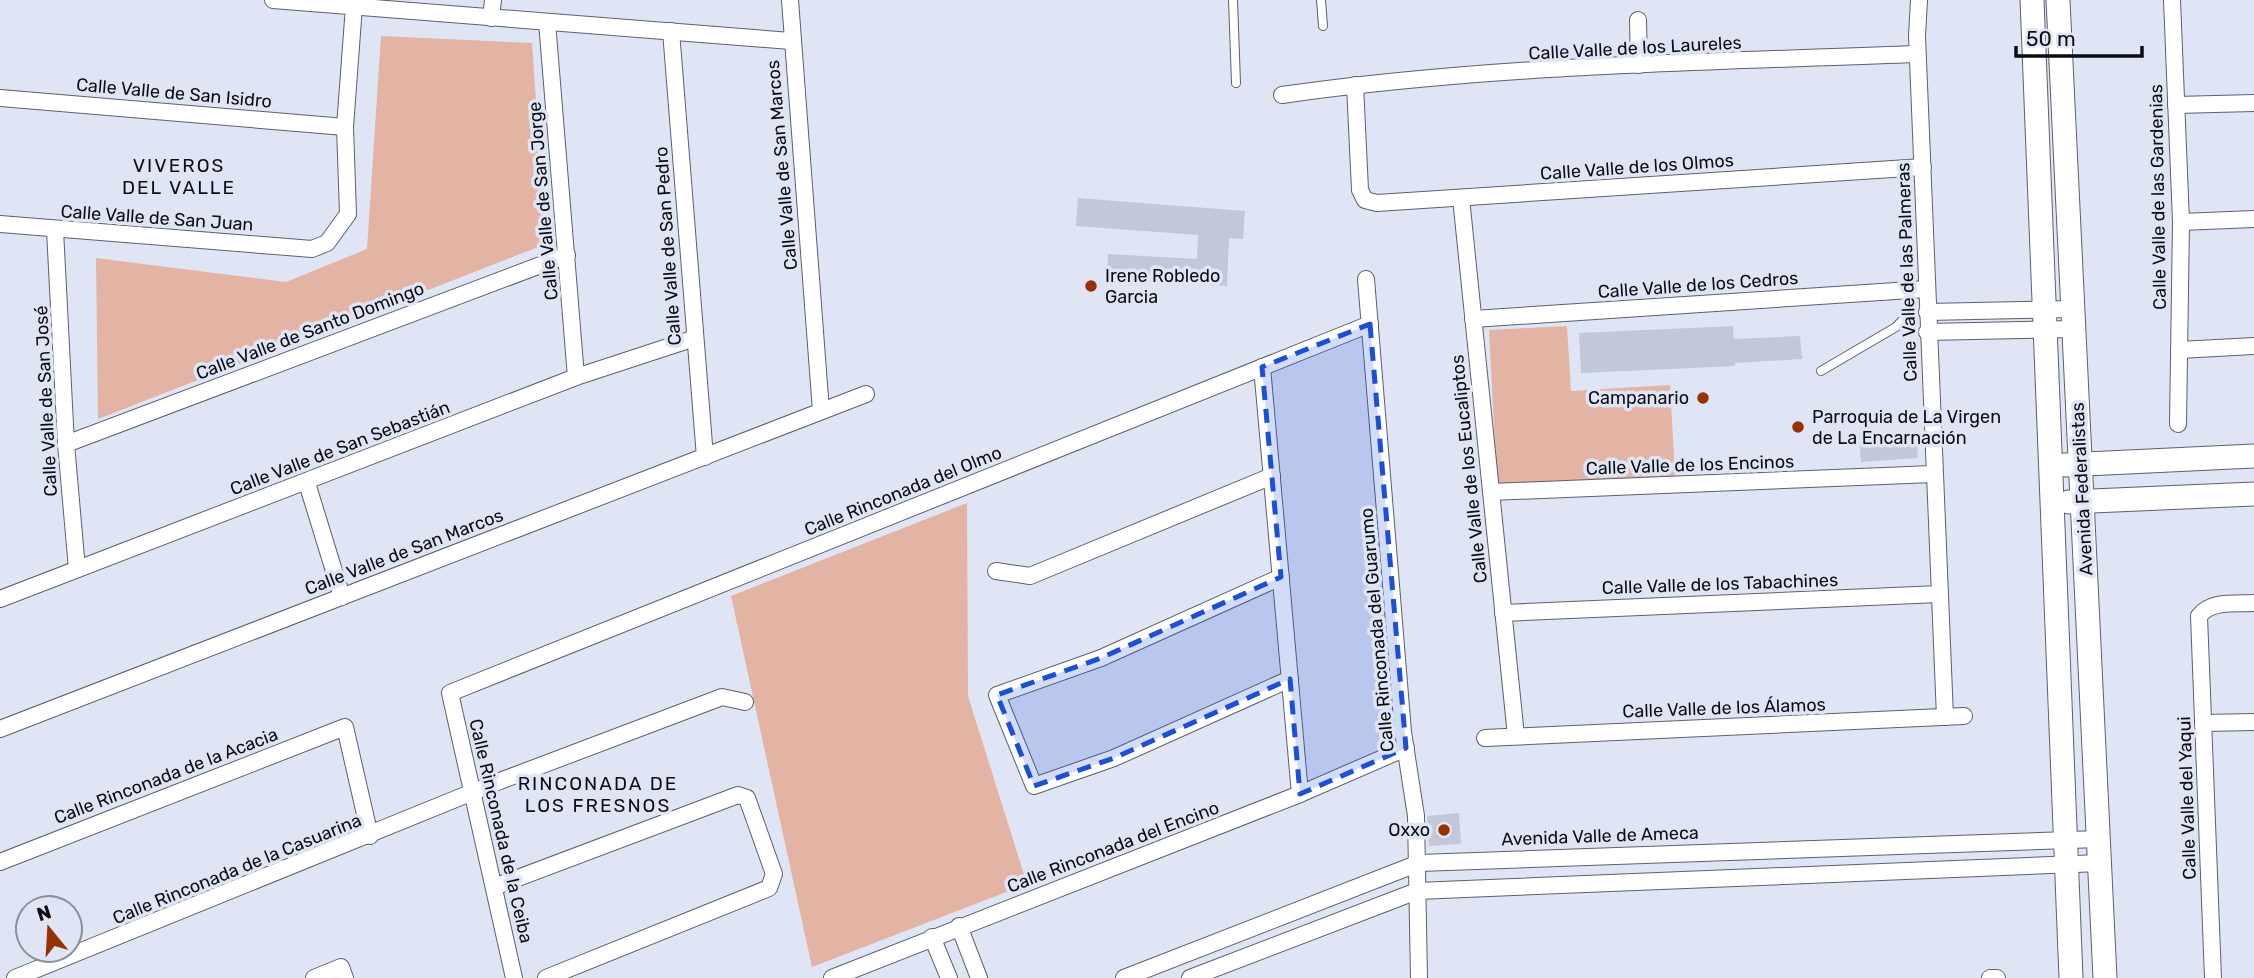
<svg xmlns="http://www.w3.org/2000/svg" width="2254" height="978" font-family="Rubik,sans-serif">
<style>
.green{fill:#e3b3a3}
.building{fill:#c3c8d8}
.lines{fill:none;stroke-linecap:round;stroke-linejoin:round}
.lane-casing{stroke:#5c606e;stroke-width:10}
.street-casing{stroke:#5c606e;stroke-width:18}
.secondary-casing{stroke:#5c606e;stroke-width:25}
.lane{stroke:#fff;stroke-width:8}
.street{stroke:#fff;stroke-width:16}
.secondary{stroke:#fff;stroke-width:23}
.marked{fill:#1d4ed8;fill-opacity:0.2;stroke:#1d4ed8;stroke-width:5;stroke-dasharray:14 9;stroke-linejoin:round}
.poi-dot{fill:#973102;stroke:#e0e5f5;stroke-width:2.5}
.labels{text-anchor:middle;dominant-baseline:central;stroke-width:7;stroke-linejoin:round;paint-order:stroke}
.street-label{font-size:18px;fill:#0b0d12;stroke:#e0e5f5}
.poi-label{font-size:18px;fill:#0b0d12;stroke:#e0e5f5;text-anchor:start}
.neighbourhood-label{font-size:19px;letter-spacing:2px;fill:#0b0d12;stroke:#e0e5f5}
</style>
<rect width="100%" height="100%" fill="#e0e5f5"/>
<g class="green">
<path d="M 381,36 L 532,43 L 546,244 L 98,419 L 96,258 L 286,282 L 367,249 Z"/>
<path d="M 1567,326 L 1571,391 L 1670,385 L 1675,476 L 1497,487 L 1489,330 Z"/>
<path d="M 967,503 L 968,696 L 1027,884 L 812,967 L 731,596 Z"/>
</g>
<g class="building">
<path d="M 1078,198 L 1245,211 L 1243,239 L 1229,238 L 1227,286 L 1107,279 L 1108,254 L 1197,259 L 1198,235 L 1076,226 Z"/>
<path d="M 1733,326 L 1734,339 L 1800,336 L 1802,359 L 1735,363 L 1735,366 L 1581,373 L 1579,333 Z"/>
<path d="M 1916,431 L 1918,458 L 1861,462 L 1859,435 Z"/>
<path d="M 1459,813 L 1461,844 L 1429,846 L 1427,816 Z"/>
</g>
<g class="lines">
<g class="lane-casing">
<g id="lane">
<path d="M 1233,0 L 1236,83"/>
<path d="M 1321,0 L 1323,26"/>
<path d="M 1821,371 L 1896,327 L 1909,313 L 1912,290"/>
</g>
</g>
<g class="street-casing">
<g id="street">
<path d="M 273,0 L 791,41"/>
<path d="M 790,0 L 821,411"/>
<path d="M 1919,0 L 1917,36 L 1945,717"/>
<path d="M 2172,0 L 2181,222 L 2178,424"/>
<path d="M 491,18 L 493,0"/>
<path d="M 1638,20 L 1639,65"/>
<path d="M 547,22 L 576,377"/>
<path d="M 671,31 L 705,457"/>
<path d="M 1355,85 L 1360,190 L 1365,200 L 1377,203 L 1923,167"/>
<path d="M 1282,95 C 1492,65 1706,62 1917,54"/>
<path d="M 0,98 L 345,127"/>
<path d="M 2176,105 L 2254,103"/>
<path d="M 1461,198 L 1516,736"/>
<path d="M 2181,222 L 2254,219"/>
<path d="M 0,224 L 312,249 L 327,243 L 348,214 L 345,127 L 354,6"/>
<path d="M 55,230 L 66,444 L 77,569"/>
<path d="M 1366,279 L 1403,732 L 1416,816 L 1419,978"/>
<path d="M 1927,312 L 2073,309"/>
<path d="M 1473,319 L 1926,289"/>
<path d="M 1927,332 L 2074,329"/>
<path d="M 2179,350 L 2254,346"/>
<path d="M 1262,367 L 1300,794"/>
<path d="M 66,444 L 567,255"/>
<path d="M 307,483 L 342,597"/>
<path d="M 1491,492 L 1933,474"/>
<path d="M 996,571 L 1030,576 L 1272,476"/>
<path d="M 1281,577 L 1101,658 L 997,695 L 1034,786 L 1114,758 L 1290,679"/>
<path d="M 0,599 L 576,377 L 695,338"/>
<path d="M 1503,613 L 1939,594"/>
<path d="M 2203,723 L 2254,722"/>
<path d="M 0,729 L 866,394"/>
<path d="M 1485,738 L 1964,716"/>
<path d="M 0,862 L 345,727 L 370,836"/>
<path d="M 494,887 L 738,795 L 747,798 L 774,874 L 769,888 L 546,978"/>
<path d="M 959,926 L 979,978"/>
<path d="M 932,937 L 949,978"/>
<path d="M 15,978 L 500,781 L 722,697 L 745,702"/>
<path d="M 314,978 L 341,967 L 345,978"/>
<path d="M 514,978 L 450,693 L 1370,324"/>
<path d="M 832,978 L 1300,794 L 1406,748"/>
<path d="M 1124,978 L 1419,863 L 2099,839"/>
<path d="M 1190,978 L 1417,891 L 2100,863"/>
<path d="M 1990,978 L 1997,978"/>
<path d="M 2213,978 L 2199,616 C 2211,600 2235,604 2254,603"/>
</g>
</g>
<g class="secondary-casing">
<g id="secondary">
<path d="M 2032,0 L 2071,978"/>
<path d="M 2058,0 L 2105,978"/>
<path d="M 2065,465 L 2254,456"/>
<path d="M 2069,502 L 2254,494"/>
</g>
</g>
<use href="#lane" class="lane"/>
<use href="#street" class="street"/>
<use href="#secondary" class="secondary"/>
</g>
<path class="marked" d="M 1370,324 L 1406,748 L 1300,794 L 1290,679 L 1114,758 L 1034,786 L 997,695 L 1101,658 L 1281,577 L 1262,367 Z"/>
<g class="poi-dot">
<circle cx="1091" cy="286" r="7"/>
<circle cx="1703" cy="398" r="7"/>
<circle cx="1798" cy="427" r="7"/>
<circle cx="1444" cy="830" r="7"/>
</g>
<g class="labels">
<g class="street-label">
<text transform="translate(1635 48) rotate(-3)">Calle Valle de los Laureles</text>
<text transform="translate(174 93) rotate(5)">Calle Valle de San Isidro</text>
<text transform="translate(782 165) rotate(-95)">Calle Valle de San Marcos</text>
<text transform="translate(1637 167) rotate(-4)">Calle Valle de los Olmos</text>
<text transform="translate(2158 197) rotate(-91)">Calle Valle de las Gardenias</text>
<text transform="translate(543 201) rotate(-95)">Calle Valle de San Jorge</text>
<text transform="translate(157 218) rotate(4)">Calle Valle de San Juan</text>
<text transform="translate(668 246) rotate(-94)">Calle Valle de San Pedro</text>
<text transform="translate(1907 272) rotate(-92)">Calle Valle de las Palmeras</text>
<text transform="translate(1698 285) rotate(-4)">Calle Valle de los Cedros</text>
<text transform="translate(310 331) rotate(-21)">Calle Valle de Santo Domingo</text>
<text transform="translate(46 401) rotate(-93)">Calle Valle de San José</text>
<text transform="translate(340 448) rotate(-21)">Calle Valle de San Sebastián</text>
<text transform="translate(1690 465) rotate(-2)">Calle Valle de los Encinos</text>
<text transform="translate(1469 469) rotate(-96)">Calle Valle de los Eucaliptos</text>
<text transform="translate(2082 489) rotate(-93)">Avenida Federalistas</text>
<text transform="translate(903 491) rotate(-22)">Calle Rinconada del Olmo</text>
<text transform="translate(404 552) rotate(-21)">Calle Valle de San Marcos</text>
<text transform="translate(1720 584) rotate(-2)">Calle Valle de los Tabachines</text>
<text transform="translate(1377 630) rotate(-95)">Calle Rinconada del Guarumo</text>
<text transform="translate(1724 708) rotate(-2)">Calle Valle de los Álamos</text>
<text transform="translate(166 776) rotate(-21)">Calle Rinconada de la Acacia</text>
<text transform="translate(2187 798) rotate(-92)">Calle Valle del Yaqui</text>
<text transform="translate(501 831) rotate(77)">Calle Rinconada de la Ceiba</text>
<text transform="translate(1600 836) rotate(-2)">Avenida Valle de Ameca</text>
<text transform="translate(1113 847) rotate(-21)">Calle Rinconada del Encino</text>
<text transform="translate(237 869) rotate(-22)">Calle Rinconada de la Casuarina</text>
</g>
<g class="poi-label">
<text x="1105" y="276">Irene Robledo<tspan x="1105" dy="21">Garcia</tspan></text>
<text x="1689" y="398" text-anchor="end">Campanario</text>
<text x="1812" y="417">Parroquia de La Virgen<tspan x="1812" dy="21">de La Encarnación</tspan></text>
<text x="1430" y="830" text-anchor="end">Oxxo</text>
</g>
<g class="neighbourhood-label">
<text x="179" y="165">VIVEROS<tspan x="179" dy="22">DEL VALLE</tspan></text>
<text x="598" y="783">RINCONADA DE<tspan x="598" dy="22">LOS FRESNOS</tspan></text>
</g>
</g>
<g transform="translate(49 929) rotate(342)"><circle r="33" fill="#e0e5f5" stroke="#8b8f9a" stroke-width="2"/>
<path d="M0-5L12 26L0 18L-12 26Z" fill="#973102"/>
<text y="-10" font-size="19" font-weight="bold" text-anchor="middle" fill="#0b0d12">N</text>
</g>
<path d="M2016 46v10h126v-10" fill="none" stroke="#0b0d12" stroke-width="3.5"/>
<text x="2026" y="46" font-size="21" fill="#0b0d12" stroke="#e0e5f5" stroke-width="5" paint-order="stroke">50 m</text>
</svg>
